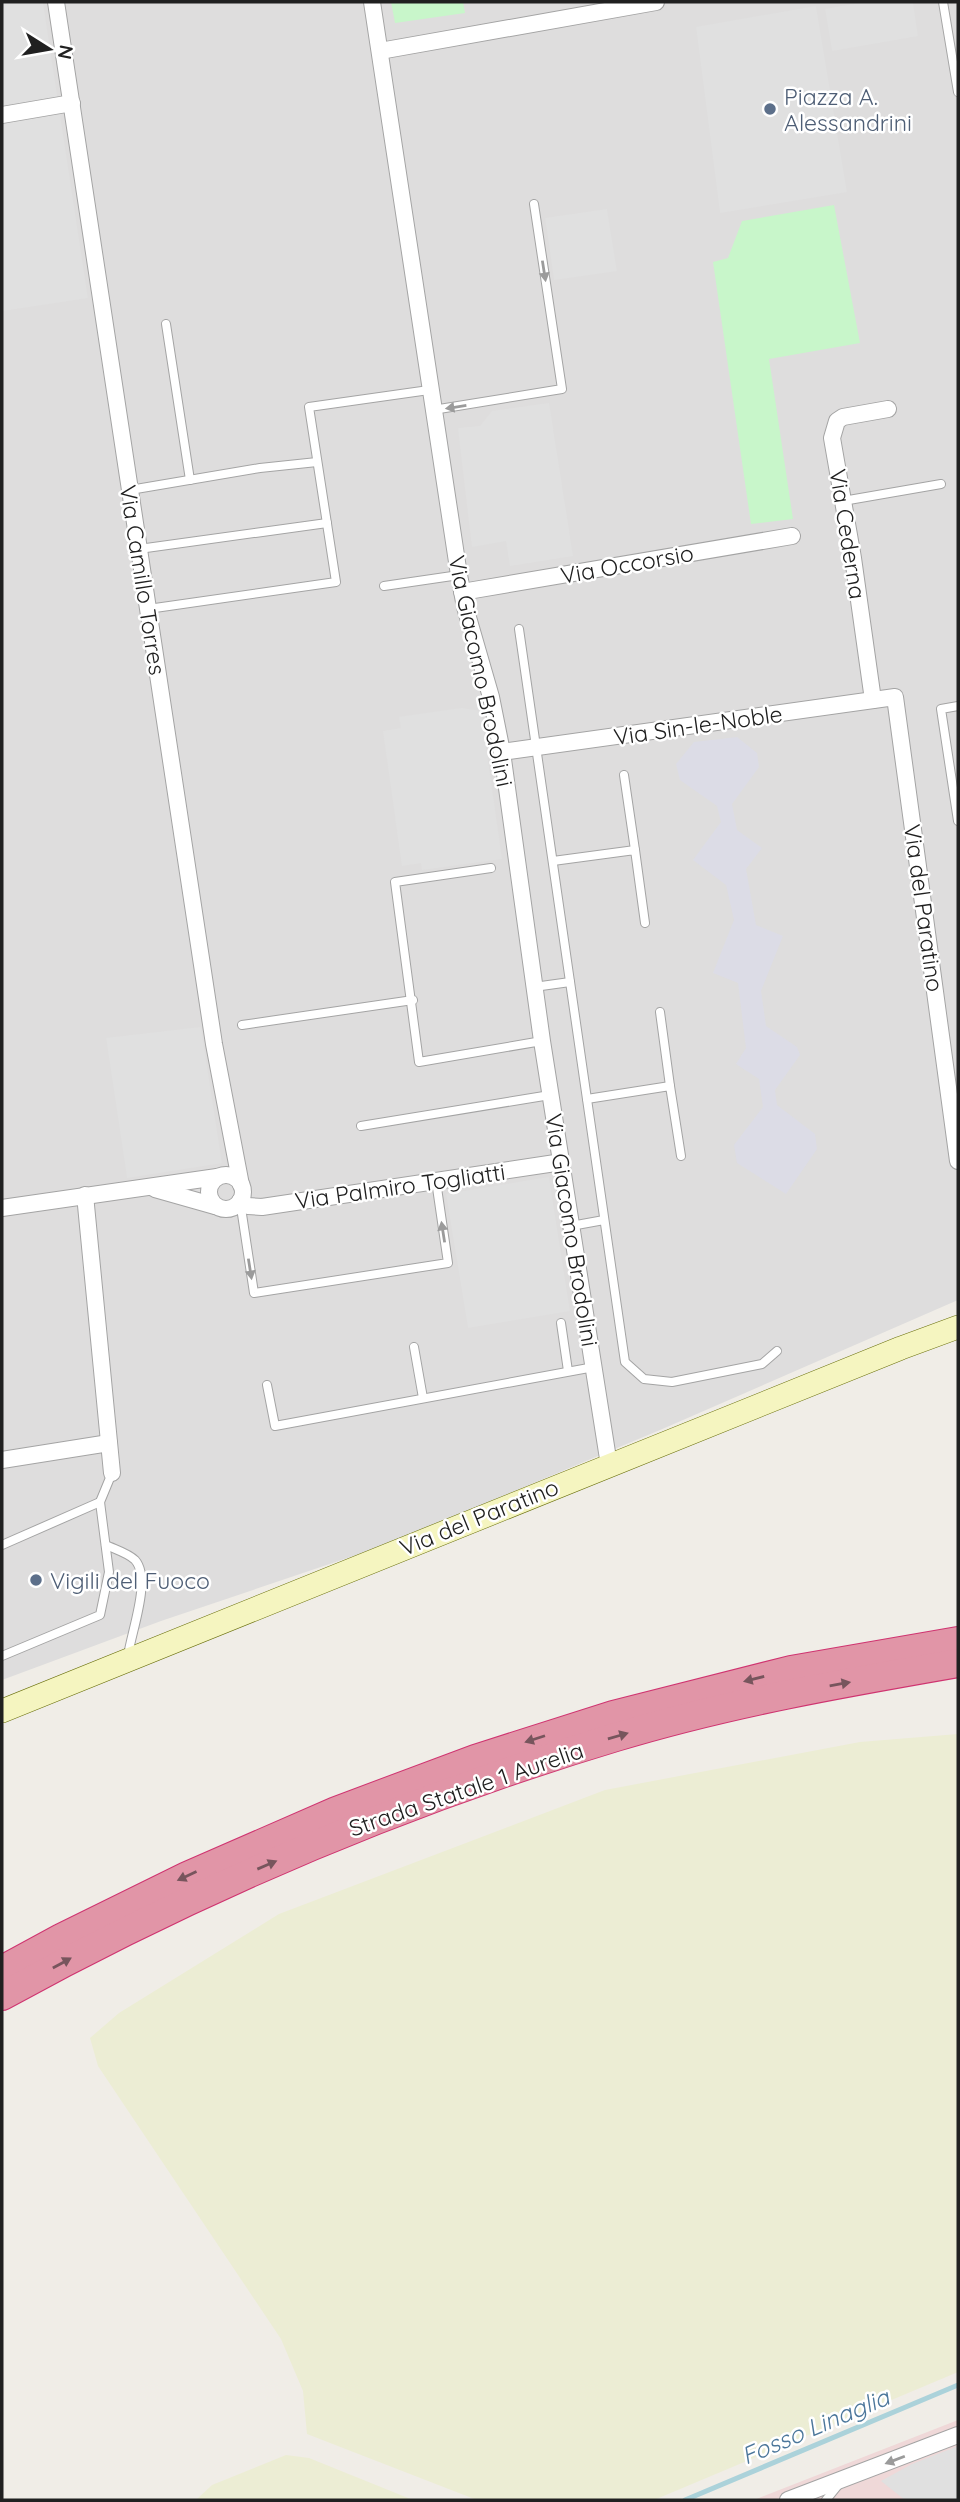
<svg xmlns="http://www.w3.org/2000/svg" width="960" height="2502" font-family="Quicksand,sans-serif">
<style>
.residential{fill:#dedddd}
.commercial{fill:#efd8d8}
.farmland{fill:#ecedd4}
.park{fill:#c8f6ca}
.parking{fill:#e0e0e0}
.plaza{fill:#dcdce6}
.lines{fill:none;stroke-linecap:round;stroke-linejoin:round}
.stream{stroke:#abd2da;stroke-width:5}
.lane-casing{stroke:#a4a4a4;stroke-width:10}
.street-casing{stroke:#a4a4a4;stroke-width:18}
.secondary-casing{stroke:#6b710d;stroke-width:24}
.highway-casing{stroke:#cf3470;stroke-width:30}
.lane{stroke:#fff;stroke-width:8}
.street{stroke:#fff;stroke-width:16}
.secondary{stroke:#f5f5c0;stroke-width:23}
.highway{stroke:#e195a7;stroke-width:28}
.oneway{fill:#9b9b9b}
.oneway2{fill:#77555d}
.service-dot{fill:#5c6f8a;stroke:#fff;stroke-width:2.5}
.labels{text-anchor:middle;dominant-baseline:central;stroke-width:5;stroke-linejoin:round;paint-order:stroke}
.service-label{font-size:23px;fill:#4e5e75;stroke:#fff;text-anchor:start}
.street-label{font-size:23px;fill:#202020;stroke:#fff}
.water-label{font-size:24px;font-style:italic;fill:#4c779b;stroke:#fff}
</style>
<rect width="100%" height="100%" fill="#f0ede7"/>
<path class="residential" d="M 2,2 L 958,2 L 958,1300 L 660,1430 L 386,1545 L 161,1621 L 2,1680 Z"/>
<path class="commercial" d="M 958,2420 L 958,2500 L 754,2500 Z"/>
<g class="farmland">
<path d="M 958,1734 L 958,2372 L 654,2500 L 477,2500 L 307,2434 L 303,2391 L 281,2339 L 98,2066 L 90,2038 L 119,2013 L 279,1914 L 605,1790 L 860,1742 Z"/>
<path d="M 286,2455 L 309,2458 L 413,2500 L 196,2500 L 212,2485 Z"/>
</g>
<g class="park">
<path d="M 391,2 L 463,2 L 465,13 L 395,23 Z"/>
<path d="M 834,205 L 860,343 L 769,359 L 793,519 L 751,524 L 713,262 L 728,258 L 742,221 Z"/>
</g>
<g class="parking">
<path d="M 2,2 L 43,2 L 88,298 L 2,311 Z"/>
<path d="M 865,2 L 913,2 L 918,36 L 832,51 L 825,9 Z"/>
<path d="M 816,6 L 847,192 L 720,213 L 696,27 Z"/>
<path d="M 607,209 L 617,271 L 554,280 L 545,218 Z"/>
<path d="M 549,403 L 573,556 L 510,566 L 506,541 L 472,547 L 458,428 L 480,426 L 492,411 Z"/>
<path d="M 462,708 L 481,711 L 502,859 L 422,870 L 421,863 L 402,866 L 383,731 L 401,728 L 399,717 Z"/>
<path d="M 201,1027 L 222,1163 L 127,1178 L 106,1038 Z"/>
<path d="M 549,1177 L 570,1311 L 468,1328 L 446,1194 Z"/>
<path d="M 958,2446 L 958,2500 L 905,2500 L 881,2481 L 912,2464 Z"/>
</g>
<path class="plaza" d="M 737,737 L 757,753 L 759,767 L 732,804 L 737,830 L 762,848 L 746,869 L 756,925 L 783,936 L 761,991 L 766,1026 L 797,1047 L 800,1055 L 775,1090 L 777,1105 L 815,1134 L 817,1149 L 786,1194 L 737,1163 L 734,1145 L 763,1107 L 759,1079 L 736,1064 L 746,1048 L 738,983 L 713,973 L 734,920 L 726,885 L 693,860 L 721,822 L 717,806 L 680,780 L 676,764 L 694,742 Z"/>
<g class="lines">
<path class="stream" d="M 685,2500 L 958,2385"/>
<g class="lane-casing">
<g id="lane">
<path d="M 943,2 L 958,92"/>
<path d="M 166,324 L 190,480"/>
<path d="M 433,410 L 562,389 L 534,204"/>
<path d="M 130,490 L 260,468 L 317,462"/>
<path d="M 843,501 L 941,484"/>
<path d="M 139,549 L 327,523"/>
<path d="M 384,586 L 459,575"/>
<path d="M 148,609 L 336,582 L 309,407 L 429,390"/>
<path d="M 519,629 L 625,1362 L 644,1379 L 672,1382 L 762,1364 L 777,1351"/>
<path d="M 958,706 L 941,709 L 958,821"/>
<path d="M 624,775 L 635,850"/>
<path d="M 553,861 L 635,850 L 645,923"/>
<path d="M 491,868 L 395,882 L 419,1062 L 542,1041"/>
<path d="M 534,987 L 570,982"/>
<path d="M 660,1012 L 670,1086"/>
<path d="M 242,1025 L 413,1000"/>
<path d="M 587,1099 L 670,1086 L 681,1156"/>
<path d="M 361,1126 L 550,1095"/>
<path d="M 240,1201 L 254,1293 L 448,1263 L 436,1181"/>
<path d="M 571,1226 L 604,1220"/>
<path d="M 561,1323 L 568,1371"/>
<path d="M 414,1347 L 423,1398"/>
<path d="M 267,1385 L 275,1426 L 594,1367"/>
<path d="M 2,1545 L 100,1502"/>
<path d="M 106,1545 C 114,1549 128,1553 135,1560 C 152,1579 131,1632 128,1656"/>
<path d="M 2,1656 L 100,1615 L 109,1572 L 100,1502 L 112,1473"/>
<path d="M 826,2500 L 839,2484"/>
</g>
</g>
<g class="street-casing">
<g id="street">
<path d="M 56,2 L 214,1044 L 241,1185"/>
<path d="M 372,2 L 459,575 L 465,607 L 491,697 L 502,752 L 542,1041 L 609,1465"/>
<path d="M 380,51 L 656,2"/>
<path d="M 2,115 L 72,103"/>
<path d="M 462,592 L 792,536"/>
<path d="M 873,700 L 853,558 L 832,438 L 837,421 L 843,417 L 888,409"/>
<path d="M 502,752 L 895,697 L 958,1161"/>
<circle cx="226" cy="1192" r="17"/>
<path d="M 155,1189 L 215,1206"/>
<path d="M 85,1195 L 112,1473"/>
<path d="M 240,1201 L 248,1206 L 262,1207 L 562,1162"/>
<path d="M 2,1208 L 217,1177"/>
<path d="M 2,1460 L 109,1443"/>
<path d="M 788,2500 L 958,2435"/>
</g>
</g>
<g class="secondary-casing">
<path id="secondary" d="M 2,1711 L 901,1348 L 958,1327"/>
</g>
<g class="highway-casing">
<g id="highway">
<path d="M 2,1970 L 61,1938 L 187,1876 L 336,1811 L 475,1759 L 613,1715 L 791,1670 L 958,1641"/>
<path d="M 2,1996 C 197,1889 403,1801 616,1737 C 728,1703 843,1683 958,1663"/>
</g>
</g>
<use href="#lane" class="lane"/>
<use href="#street" class="street"/>
<use href="#secondary" class="secondary"/>
<use href="#highway" class="highway"/>
</g>
<defs><path id="oneway-solid" d="M-6-.8H1V-3.2L6.5 0L1 3.2V.8H-6Z" transform="scale(1.75)"/></defs>
<g class="oneway">
<use href="#oneway-solid" transform="translate(544 271) rotate(81)"/>
<use href="#oneway-solid" transform="translate(456 407) rotate(171)"/>
<use href="#oneway-solid" transform="translate(443 1232) rotate(-99)"/>
<use href="#oneway-solid" transform="translate(250 1269) rotate(81)"/>
<use href="#oneway-solid" transform="translate(895 2460) rotate(159)"/>
</g>
<g class="oneway2">
<use href="#oneway-solid" transform="translate(754 1679) rotate(166)"/>
<use href="#oneway-solid" transform="translate(840 1684) rotate(-10)"/>
<use href="#oneway-solid" transform="translate(618 1736) rotate(-16)"/>
<use href="#oneway-solid" transform="translate(535 1739) rotate(162)"/>
<use href="#oneway-solid" transform="translate(267 1865) rotate(-23)"/>
<use href="#oneway-solid" transform="translate(187 1876) rotate(155)"/>
<use href="#oneway-solid" transform="translate(62 1963) rotate(-29)"/>
</g>
<g class="service-dot">
<circle cx="770" cy="109" r="7"/>
<circle cx="36" cy="1580" r="7"/>
</g>
<g class="labels">
<g class="service-label">
<text x="784" y="96">Piazza A.<tspan x="784" dy="26">Alessandrini</tspan></text>
<text x="50" y="1580">Vigili del Fuoco</text>
</g>
<g class="street-label">
<text transform="translate(848 534) rotate(81)">Via Cederna</text>
<text transform="translate(627 564) rotate(-10)">Via Occorsio</text>
<text transform="translate(143 580) rotate(81)">Via Camillo Torres</text>
<text transform="translate(481 671) rotate(78)">Via Giacomo Brodolini</text>
<text transform="translate(698 725) rotate(-8)">Via Sin-le-Noble</text>
<text transform="translate(924 908) rotate(82)">Via del Paratino</text>
<text transform="translate(400 1186) rotate(-8)">Via Palmiro Togliatti</text>
<text transform="translate(572 1230) rotate(81)">Via Giacomo Brodolini</text>
<text transform="translate(479 1517) rotate(-22)">Via del Paratino</text>
<text transform="translate(466 1789) rotate(-19)">Strada Statale 1 Aurelia</text>
</g>
<g class="water-label">
<text transform="translate(815 2426) rotate(-23)">Fosso Linaglia</text>
</g>
</g>
<rect width="960" height="2502" fill="none" stroke="#202020" stroke-width="7"/>
<g transform="translate(49 49) rotate(101)" stroke="#ffffff" stroke-width="5" paint-order="stroke">
<path d="M0-5L12 26L0 18L-12 26Z" fill="#202020"/>
<text y="-10" font-size="19" font-weight="bold" text-anchor="middle" fill="#202020">N</text>
</g>
</svg>
